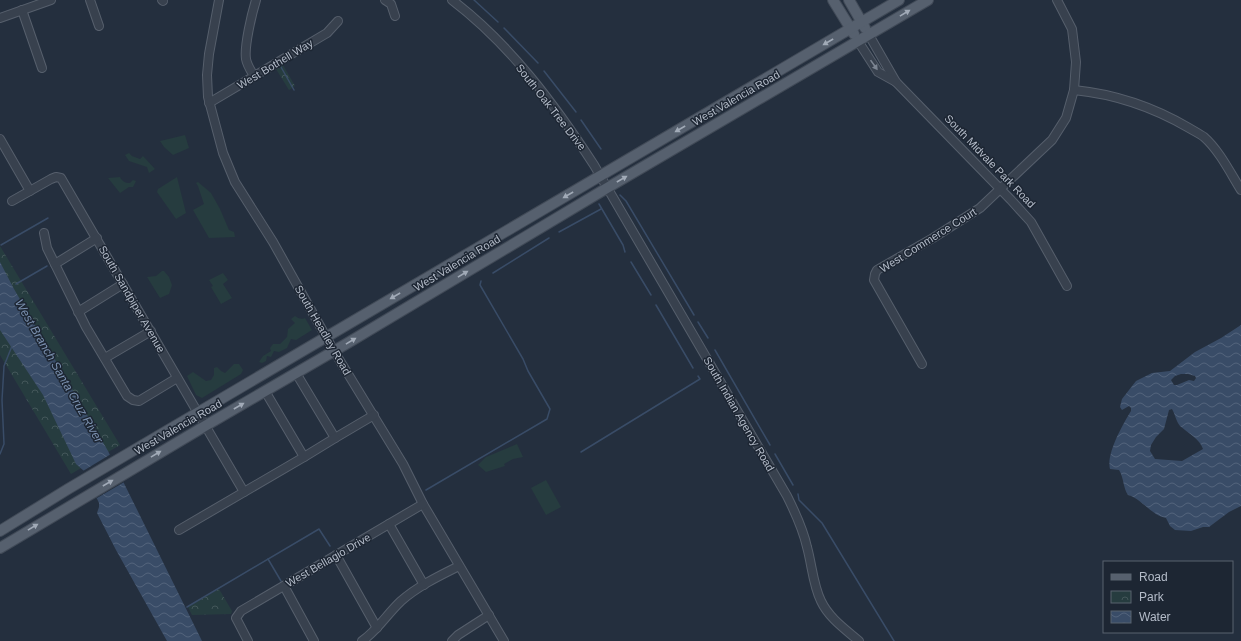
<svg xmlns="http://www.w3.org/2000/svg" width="1241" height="641" font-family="Arial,sans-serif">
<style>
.green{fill:#263c3f}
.park{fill:url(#park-crowns)}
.water{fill:url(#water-waves);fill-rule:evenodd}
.pier{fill:#242f3e}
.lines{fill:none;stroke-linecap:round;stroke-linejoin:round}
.stream{stroke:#394c67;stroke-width:1.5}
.minor-casing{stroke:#565f6c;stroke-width:10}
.major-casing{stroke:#414a57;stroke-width:12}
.minor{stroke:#38414e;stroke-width:8}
.major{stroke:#56606e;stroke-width:10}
.oneway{fill:#a1aab7}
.oneway2{fill:#7c8592}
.labels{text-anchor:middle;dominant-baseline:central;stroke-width:3;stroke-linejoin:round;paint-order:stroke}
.street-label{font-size:11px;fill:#b4bcc9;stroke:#1d2633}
.water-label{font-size:12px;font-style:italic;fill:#7c92b1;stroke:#1d2633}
</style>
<defs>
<pattern id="park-crowns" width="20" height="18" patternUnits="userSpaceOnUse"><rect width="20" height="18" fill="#263c3f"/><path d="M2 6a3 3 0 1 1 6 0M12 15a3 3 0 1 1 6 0" fill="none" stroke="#435659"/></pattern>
<pattern id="water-waves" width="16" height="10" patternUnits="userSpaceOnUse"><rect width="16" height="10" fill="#394c67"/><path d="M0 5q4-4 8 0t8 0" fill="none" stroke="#53647b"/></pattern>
</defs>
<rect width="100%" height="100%" fill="#242f3e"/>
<g class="green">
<path d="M 185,135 L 189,148 L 173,155 L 164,147 L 160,141 Z"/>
<path d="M 129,153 L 132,156 L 140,159 L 143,156 L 155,169 L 149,173 L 147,167 L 129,161 L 125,155 Z"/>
<path d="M 120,177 C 122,181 125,183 130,183 L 133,180 L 136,181 L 133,187 L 129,187 L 120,193 L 108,178 Z"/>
<path d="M 177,177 L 186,213 L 176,219 L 157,192 L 158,189 Z"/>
<path d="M 198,182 L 211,193 L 220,209 L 229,230 L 234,232 L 235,237 L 209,238 L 193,210 L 204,204 L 198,186 L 196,183 Z"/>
<path d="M 162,271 L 164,271 L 169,277 L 172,285 L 169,294 L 160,298 L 147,277 L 156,276 Z"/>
<path d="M 223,273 L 228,280 L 223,284 L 232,298 L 221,304 L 211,287 L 213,286 L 209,280 Z"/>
<path d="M 295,316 C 298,318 301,320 305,318 L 312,330 L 296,340 L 291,339 L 287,348 L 279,352 L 274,351 L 271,357 L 267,356 L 266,361 L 262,363 L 259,362 L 263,356 L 271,351 L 270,348 L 273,344 L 280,344 L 287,337 L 288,329 L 295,323 L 291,319 Z"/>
<path d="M 234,364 L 239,364 L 243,370 L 241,374 L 202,398 L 196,395 L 187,376 L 193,372 L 206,381 L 211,380 L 214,375 L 214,368 L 217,367 L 221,371 L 225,373 Z"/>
<path d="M 517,444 L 523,457 L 513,459 L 504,464 L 505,466 L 486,472 L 478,465 L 486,457 Z"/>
<path d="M 546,480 L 561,507 L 546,515 L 531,488 Z"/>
</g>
<g class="park">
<path d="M 283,65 L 295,86 L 289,90 L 276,69 Z"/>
<path d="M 0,246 L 120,445 L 71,474 L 0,355 Z"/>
<path d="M 219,589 L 232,611 L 231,614 L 192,615 L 188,607 Z"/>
</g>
<g class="water">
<path d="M 0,262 L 14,289 L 108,451 L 202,641 L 167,641 L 116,550 L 97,513 L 99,507 L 99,503 L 84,471 L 76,464 L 43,395 L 0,330 Z"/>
<path d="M 1241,325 L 1241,506 L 1229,512 L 1209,527 L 1203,527 L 1191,531 L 1175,530 L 1170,526 L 1166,518 C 1151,515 1142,499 1128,495 C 1123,488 1124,478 1119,470 L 1110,469 C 1106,454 1123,424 1131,411 L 1131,408 L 1129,406 L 1122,410 L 1120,407 L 1122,399 L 1136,381 L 1152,373 L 1170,371 L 1195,352 L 1221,338 ZM 1181,374 L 1188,374 L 1195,376 L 1196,378 L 1194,381 L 1189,380 L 1177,385 L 1174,385 L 1171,380 L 1175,376 ZM 1172,409 C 1175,414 1176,421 1180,426 C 1188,433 1200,439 1203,449 L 1182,461 L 1155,459 L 1150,451 L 1151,445 L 1156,437 L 1164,429 L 1169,410 Z"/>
</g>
<path class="pier" d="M 111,454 L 126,481 L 97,498 L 83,471 Z"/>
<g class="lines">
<g class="stream">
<path d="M 474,0 L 498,22"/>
<path d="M 504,28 L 538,63"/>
<path d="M 281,67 L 294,90"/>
<path d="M 544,71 L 576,112"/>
<path d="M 581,120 L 601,149"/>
<path d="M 620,195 L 626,201 L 694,315"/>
<path d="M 599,204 L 623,245 L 625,252"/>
<path d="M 559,232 L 601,209"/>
<path d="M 1,245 L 48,218"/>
<path d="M 631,262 L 651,295"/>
<path d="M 493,273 L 549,238"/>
<path d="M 16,284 L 47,266"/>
<path d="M 656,305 L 693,368"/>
<path d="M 698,322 L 708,338"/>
<path d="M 715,350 L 770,445"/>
<path d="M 581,452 L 700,379 L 698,376"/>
<path d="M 0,454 L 4,444 L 2,400 L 4,366 L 12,346"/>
<path d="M 775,454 L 793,485"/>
<path d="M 426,490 L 547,419 L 550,409 L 528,371 L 523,359 L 480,285 L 481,281"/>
<path d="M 798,494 L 799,500 L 822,523 L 894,641"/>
<path d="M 268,559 L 281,581"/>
<path d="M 187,607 L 319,529 L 330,546"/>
</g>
<g class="minor-casing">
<g id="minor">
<path d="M 90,0 L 99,26"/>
<path d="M 162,0 L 163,1"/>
<path d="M 219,0 L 209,54 L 207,75 L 208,97 L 223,153 L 235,182 L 273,242 L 334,351 L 403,464 L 423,504 L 504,641"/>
<path d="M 385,0 L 391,4 L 395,16"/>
<path d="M 452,0 C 510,44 555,105 594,165 L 787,496 C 795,512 803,529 807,547 C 812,565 813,585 821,601 C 829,618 845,629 859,641"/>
<path d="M 22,10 L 42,68"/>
<path d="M 0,18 L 51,0"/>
<path d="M 869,35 L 896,82 L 1011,200 L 1031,222 L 1067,286"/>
<path d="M 858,41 L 878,72 L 896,82"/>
<path d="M 254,76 C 251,71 247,65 246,59 C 244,46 252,13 256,0"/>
<path d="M 1074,90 C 1114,94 1155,108 1189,128 C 1194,131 1200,134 1204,137 C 1219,150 1231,174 1241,190"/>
<path d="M 209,103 L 327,33 L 338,21"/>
<path d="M 0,139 L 30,191"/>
<path d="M 12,201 L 51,179 L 56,177 L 61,178 L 244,492 L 304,457"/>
<path d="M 44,233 L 47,248 L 86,327 L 127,396 L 133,400 L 139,401 L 177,378"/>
<path d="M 55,264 L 97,238"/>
<path d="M 78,312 L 123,284"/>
<path d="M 105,358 L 151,331"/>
<path d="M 922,364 L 874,280 L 875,274 L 877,270 L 933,238 L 980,208 L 1052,140 L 1066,118 L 1074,90 L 1076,62 L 1072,29 L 1057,0"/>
<path d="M 296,373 L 335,438 L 374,415"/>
<path d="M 265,391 L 304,457 L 335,438"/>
<path d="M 389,524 L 424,585"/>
<path d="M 179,530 L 244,492"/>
<path d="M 336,555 L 377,628"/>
<path d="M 284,586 L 314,641"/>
<path d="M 248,641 L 236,618 L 241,611 L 423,504"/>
<path d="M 362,641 C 377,631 387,614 401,601 C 418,586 439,576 459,566"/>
<path d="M 452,641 L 458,635 L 489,615"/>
</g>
</g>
<g class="major-casing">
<g id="major">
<path d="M 833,0 L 854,34"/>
<path d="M 849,0 L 865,28"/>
<path d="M 0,531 L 68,489 L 899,0"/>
<path d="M 0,548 L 205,426 L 346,344 L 607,188 L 928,0"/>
</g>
</g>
<use href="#minor" class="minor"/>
<use href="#major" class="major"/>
</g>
<defs><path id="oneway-solid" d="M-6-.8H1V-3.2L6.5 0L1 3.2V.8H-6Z"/></defs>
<g class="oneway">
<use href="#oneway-solid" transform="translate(905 13) rotate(-31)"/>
<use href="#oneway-solid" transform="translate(828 42) rotate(150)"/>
<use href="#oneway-solid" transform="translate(680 129) rotate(150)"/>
<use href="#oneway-solid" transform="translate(622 179) rotate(-30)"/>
<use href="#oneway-solid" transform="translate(568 195) rotate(150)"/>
<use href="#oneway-solid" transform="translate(463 274) rotate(-31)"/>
<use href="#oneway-solid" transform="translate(395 296) rotate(150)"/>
<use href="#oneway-solid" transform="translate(351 341) rotate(-31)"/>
<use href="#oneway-solid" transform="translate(239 406) rotate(-30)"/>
<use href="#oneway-solid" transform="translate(156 454) rotate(-31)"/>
<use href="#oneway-solid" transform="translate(108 483) rotate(-30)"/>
<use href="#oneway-solid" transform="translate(33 527) rotate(-31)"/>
</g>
<use class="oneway2" href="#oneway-solid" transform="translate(874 65) rotate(55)"/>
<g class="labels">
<g class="street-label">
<text transform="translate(275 64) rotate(-31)">West Bothell Way</text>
<text transform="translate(736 98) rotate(-30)">West Valencia Road</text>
<text transform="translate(551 107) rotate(52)">South Oak Tree Drive</text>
<text transform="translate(990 161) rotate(46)">South Midvale Park Road</text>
<text transform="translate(928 240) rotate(-32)">West Commerce Court</text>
<text transform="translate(457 263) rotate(-31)">West Valencia Road</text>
<text transform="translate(132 299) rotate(60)">South Sandpiper Avenue</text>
<text transform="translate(323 330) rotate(60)">South Headley Road</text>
<text transform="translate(739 414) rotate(60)">South Indian Agency Road</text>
<text transform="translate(178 427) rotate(-30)">West Valencia Road</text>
<text transform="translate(328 560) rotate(-30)">West Bellagio Drive</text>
</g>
<g class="water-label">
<text transform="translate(59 371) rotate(60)">West Branch Santa Cruz River</text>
</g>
</g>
<rect x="1103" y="561" width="130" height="72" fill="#1d2633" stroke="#59626f"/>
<rect x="1111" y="574" width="20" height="6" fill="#56606e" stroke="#59626f"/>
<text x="1139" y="581" font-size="12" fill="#b4bcc9">Road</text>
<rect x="1111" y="591" width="20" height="12" fill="url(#park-crowns)" stroke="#59626f"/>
<text x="1139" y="601" font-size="12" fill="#b4bcc9">Park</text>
<rect x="1111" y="611" width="20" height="12" fill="url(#water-waves)" stroke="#59626f"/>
<text x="1139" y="621" font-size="12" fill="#b4bcc9">Water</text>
</svg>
